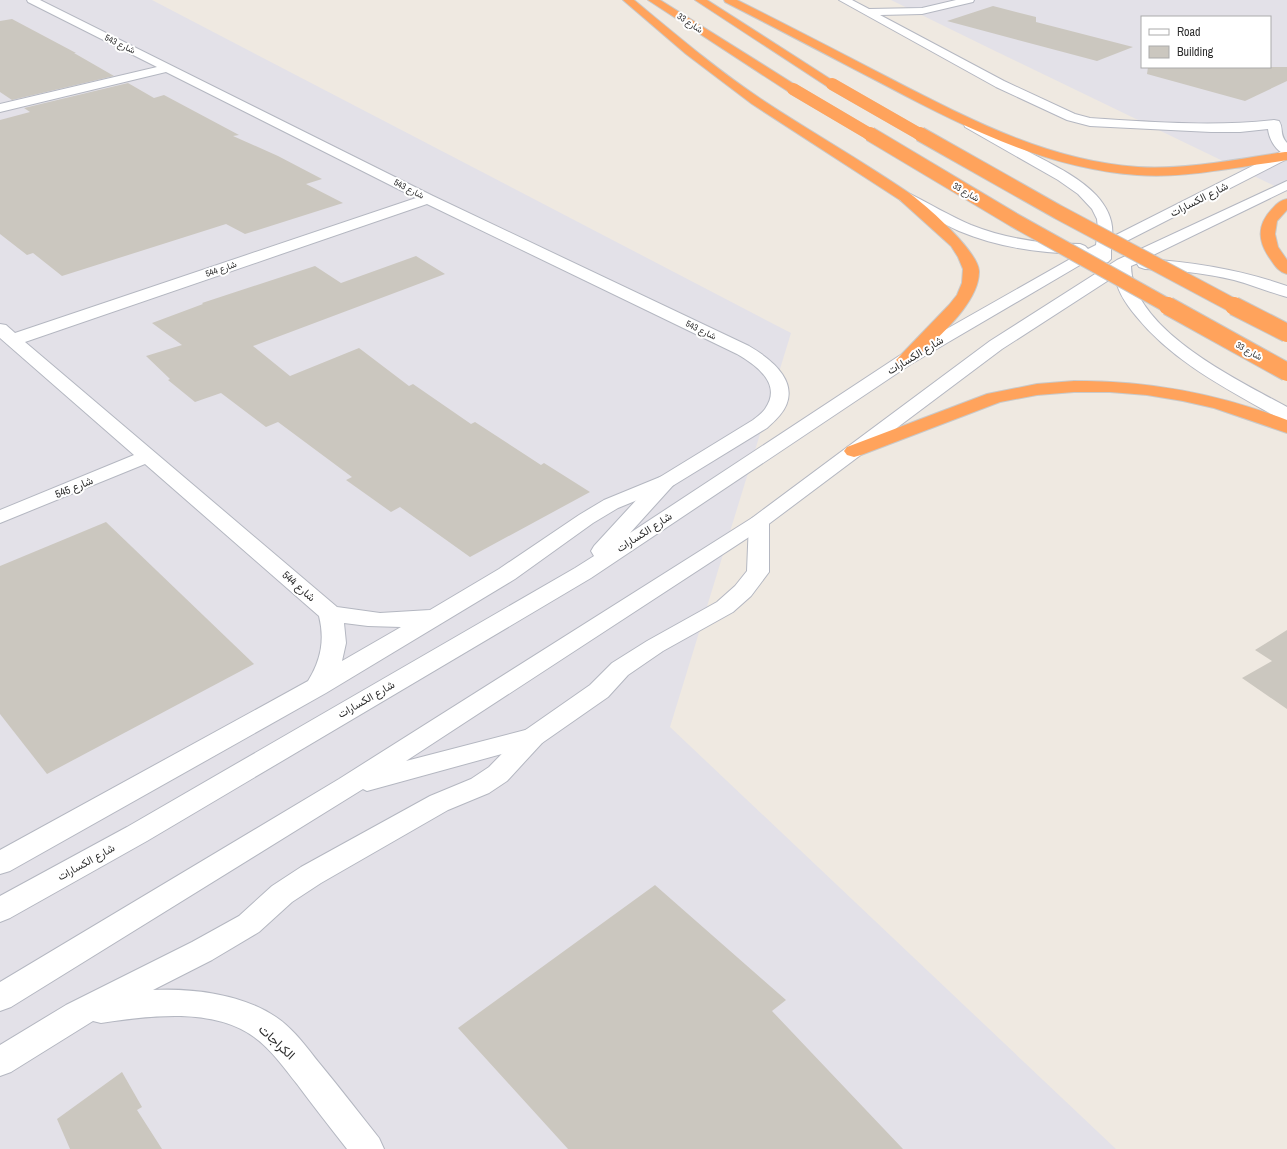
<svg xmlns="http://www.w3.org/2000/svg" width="1287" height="1149" font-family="'Archivo Narrow',Vazirmatn,sans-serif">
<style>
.industrial{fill:#e3e1e8;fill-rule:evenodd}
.building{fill:#cbc7bf}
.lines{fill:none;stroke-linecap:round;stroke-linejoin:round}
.street-casing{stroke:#b4b7c1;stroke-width:2}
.secondary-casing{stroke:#b4b7c1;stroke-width:2}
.highway-casing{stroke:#c9c9c9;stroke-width:2}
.street{fill:#fff;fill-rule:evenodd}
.secondary{fill:#fff;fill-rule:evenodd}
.highway{fill:#ffa35c;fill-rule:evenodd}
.highway-bridge-far2-casing{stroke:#c9c9c9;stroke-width:12;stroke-linecap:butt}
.highway-bridge-far1-casing{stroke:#c9c9c9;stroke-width:16;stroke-linecap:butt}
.highway-bridge-casing{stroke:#c9c9c9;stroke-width:20;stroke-linecap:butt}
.highway-bridge-far2{stroke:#ffa35c;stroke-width:12}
.highway-bridge-far1{stroke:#ffa35c;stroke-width:14}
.highway-bridge{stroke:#ffa35c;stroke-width:18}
.labels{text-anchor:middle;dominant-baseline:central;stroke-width:4;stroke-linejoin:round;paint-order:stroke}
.far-street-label{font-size:9px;fill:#2e2e2e;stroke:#fff}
.street-label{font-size:11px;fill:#2e2e2e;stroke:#fff}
.near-street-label{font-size:13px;fill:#2e2e2e;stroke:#fff}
</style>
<rect width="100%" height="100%" fill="#efe9e1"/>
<g class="industrial">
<path d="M 0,0 L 152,0 L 791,333 L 670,727 L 1116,1149 L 0,1149 Z"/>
<path d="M 891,0 L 1287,0 L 1287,192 L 991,49 ZM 1142,17 L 1270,17 L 1270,67 L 1142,67 Z"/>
</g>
<g class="building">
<path d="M 993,6 L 1036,17 L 1036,22 L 1133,47 L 1097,61 L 947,21 Z"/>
<path d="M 12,19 L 76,53 L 74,53 L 114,76 L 12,100 L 0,92 L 0,21 Z"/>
<path d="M 1148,67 L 1287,67 L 1287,81 L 1245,101 L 1147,74 Z"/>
<path d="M 128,83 L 154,98 L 164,95 L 239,135 L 233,136 L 278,156 L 322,179 L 306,184 L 343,203 L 245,234 L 226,224 L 62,276 L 33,253 L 27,255 L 0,234 L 0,120 L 30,112 L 24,108 Z"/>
<path d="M 416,256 L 445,274 L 253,346 L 290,376 L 359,348 L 409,386 L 413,384 L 471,424 L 475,422 L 541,465 L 544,463 L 590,492 L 470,557 L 400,507 L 391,512 L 346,480 L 352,477 L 278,422 L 266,427 L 221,393 L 195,402 L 168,380 L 170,379 L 146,356 L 182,345 L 152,323 L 203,304 L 202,303 L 315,266 L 341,283 Z"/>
<path d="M 106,522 L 254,664 L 47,774 L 0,714 L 0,566 Z"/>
<path d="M 1287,630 L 1287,709 L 1242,678 L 1272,661 L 1255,650 Z"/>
<path d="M 655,885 L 786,1000 L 772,1011 L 903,1149 L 568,1149 L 458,1028 Z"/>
<path d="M 122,1072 L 142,1107 L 137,1110 L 162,1149 L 70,1149 L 57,1119 Z"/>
</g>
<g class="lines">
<g class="street-casing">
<g id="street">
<path d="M 27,0 L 40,0 L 433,196 L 749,346 C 773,360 804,385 780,415 C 776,420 771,424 767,428 L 674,485 L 618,508 L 593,523 L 515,579 L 326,693 L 10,871 L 0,874 L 0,850 L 308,681 C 321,660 325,640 319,616 L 145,464 L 0,523 L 0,510 L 134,455 L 0,338 L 0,324 L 6,325 L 15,333 L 416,198 L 166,72 L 0,112 L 0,104 L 157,67 L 28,2 ZM 427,204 L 737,354 C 756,365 783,384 765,409 C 762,413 757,417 753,420 L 660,477 L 604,500 L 579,515 L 499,569 L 430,610 L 380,613 L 337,607 L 25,342 ZM 344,623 L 368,626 L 401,627 L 342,661 L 346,643 Z"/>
<path d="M 839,0 L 852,0 L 869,9 L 922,8 L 956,0 L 974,0 L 973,2 L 922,14 L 880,15 L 1004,81 L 1075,114 L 1090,118 C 1152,122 1213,127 1274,120 L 1279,121 C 1284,129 1279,134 1287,143 L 1287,155 C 1276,152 1269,139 1268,129 L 1240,132 L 1211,132 L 1090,126 L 1067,120 L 996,87 Z"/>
<path d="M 759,516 L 766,518 L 769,522 L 769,572 L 751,596 L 733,612 L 663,651 L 628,675 L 608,697 L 542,743 L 507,781 L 489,793 L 448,810 L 321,883 L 292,902 L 259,932 L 212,960 L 153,990 C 193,988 242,994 276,1017 C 294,1029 307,1048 320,1064 C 340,1088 359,1113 379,1138 L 384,1149 L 347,1149 C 330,1127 313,1106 297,1084 C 284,1068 271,1049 254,1037 C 213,1007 148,1016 101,1023 L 93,1021 L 11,1072 L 0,1076 L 0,1045 L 66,1005 L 192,942 L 239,916 L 272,886 L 301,867 L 430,796 L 471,779 L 489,767 L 524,731 L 590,685 L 612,663 L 647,641 L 717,602 L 735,586 L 747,571 L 749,522 L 752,518 Z"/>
</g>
</g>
<g class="secondary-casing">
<g id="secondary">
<path d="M 970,120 C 986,124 1002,137 1016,145 C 1042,160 1075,173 1096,195 C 1107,207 1114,221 1112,237 L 1282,151 L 1287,150 L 1287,159 L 1111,249 L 1111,259 L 1108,262 L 1103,264 L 1098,262 L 1095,257 L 1080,265 L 911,364 L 591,578 L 147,841 L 10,918 L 0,922 L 0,896 L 127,827 L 575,568 L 594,556 L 591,551 L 594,546 L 640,496 L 660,477 L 667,475 L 674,477 L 677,481 L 630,533 L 899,356 L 1079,254 C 1038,253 997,247 959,231 C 939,222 920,210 900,200 L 898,197 L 900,194 L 905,193 L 910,194 C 930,204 950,216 971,225 C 1006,239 1043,244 1080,244 L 1085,246 L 1088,249 L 1096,245 L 1098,229 L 1097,219 L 1092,209 L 1078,194 L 1058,180 L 965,127 L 964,124 L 965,121 Z"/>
<path d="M 1287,181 L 1287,190 L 1145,259 C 1194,262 1241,270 1287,286 L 1287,297 C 1269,292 1252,285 1234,280 C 1205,273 1175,270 1145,269 L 1139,267 L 1137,264 L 1138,263 L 1131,266 C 1132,330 1238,380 1287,407 L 1287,421 L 1280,419 C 1229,390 1174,363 1136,316 C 1126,304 1117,291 1115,276 L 1002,349 L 766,526 L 406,761 L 533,728 L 542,731 L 546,737 L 542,743 L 367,791 L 363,789 L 11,1007 L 0,1011 L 0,982 L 339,779 L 752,518 L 990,341 L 1117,260 Z"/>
</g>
</g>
<g class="highway-casing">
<g id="highway">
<path d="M 623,0 L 634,0 C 675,34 716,69 761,99 C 809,131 861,160 909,193 C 926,205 978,251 979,271 C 980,304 933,341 911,364 L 905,365 L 899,364 L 896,360 L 949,305 L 957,295 L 962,283 L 963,269 L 958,257 L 951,246 L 900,200 L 752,104 L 686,54 Z"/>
<path d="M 648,0 L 660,0 L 797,86 L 799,89 L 797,92 L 789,92 Z"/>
<path d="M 695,0 L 707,0 L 838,84 L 836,87 L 828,87 Z"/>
<path d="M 724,0 L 737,0 C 789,26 841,53 893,80 C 971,120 1049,161 1138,167 C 1187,170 1237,159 1285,152 L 1287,152 L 1287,160 C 1272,163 1257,164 1242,167 C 1208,172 1172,178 1137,175 C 1045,168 964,127 883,84 C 831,57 778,29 725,2 Z"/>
<path d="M 1287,199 L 1287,210 L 1277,221 L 1275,234 L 1278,247 L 1287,260 L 1287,274 C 1279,272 1275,266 1271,260 C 1258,242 1256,226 1272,209 C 1276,204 1281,200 1287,199 Z"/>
<path d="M 1074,381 C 1150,381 1215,393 1287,420 L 1287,433 L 1214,408 L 1183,401 L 1147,395 L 1110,392 L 1074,392 L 1037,395 L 1000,402 L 861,455 L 854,457 L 847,455 L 844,451 L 847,447 L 987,394 L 1037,384 Z"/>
</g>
</g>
<use href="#street" class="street"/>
<use href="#secondary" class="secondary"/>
<use href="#highway" class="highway"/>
<g class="highway-bridge-far2-casing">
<g id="highway-bridge-far2">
<path d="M 832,84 L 921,135"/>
<path d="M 793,89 L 871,135"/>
</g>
</g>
<g class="highway-bridge-far1-casing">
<g id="highway-bridge-far1">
<path d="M 870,134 L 1014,220 L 1170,307"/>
<path d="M 920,134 L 1058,212 L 1236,307"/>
</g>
</g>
<g class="highway-bridge-casing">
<g id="highway-bridge">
<path d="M 1168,306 L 1287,372"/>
<path d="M 1234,306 L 1287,333"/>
</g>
</g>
<use href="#highway-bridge-far2" class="highway-bridge-far2"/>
<use href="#highway-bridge-far1" class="highway-bridge-far1"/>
<use href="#highway-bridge" class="highway-bridge"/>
</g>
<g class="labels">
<g class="far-street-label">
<text transform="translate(690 23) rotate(33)">شارع 33</text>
<text transform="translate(120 44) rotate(26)">شارع 543</text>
<text transform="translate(409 189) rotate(27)">شارع 543</text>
<text transform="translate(966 192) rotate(30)">شارع 33</text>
<text transform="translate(221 269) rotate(-19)">شارع 544</text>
<text transform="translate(701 330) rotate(26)">شارع 543</text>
<text transform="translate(1249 351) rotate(29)">شارع 33</text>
</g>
<g class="street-label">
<text transform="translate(1199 199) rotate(-27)">شارع الكسارات</text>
<text transform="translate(915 355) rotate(-31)">شارع الكسارات</text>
<text transform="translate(74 487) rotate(-22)">شارع 545</text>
<text transform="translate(644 532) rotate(-33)">شارع الكسارات</text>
<text transform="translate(299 586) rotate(41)">شارع 544</text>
<text transform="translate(366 699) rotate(-30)">شارع الكسارات</text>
<text transform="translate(86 862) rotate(-29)">شارع الكسارات</text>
</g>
<g class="near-street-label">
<text transform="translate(277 1042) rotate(43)">الكراجات</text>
</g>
</g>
<rect x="1141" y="16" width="130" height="52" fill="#ffffff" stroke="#ababab"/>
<rect x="1149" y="29" width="20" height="6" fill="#ffffff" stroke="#ababab"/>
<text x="1177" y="36" font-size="12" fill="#2e2e2e">Road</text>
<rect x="1149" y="46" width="20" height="12" fill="#cbc7bf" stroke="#ababab"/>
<text x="1177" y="56" font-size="12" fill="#2e2e2e">Building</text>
</svg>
